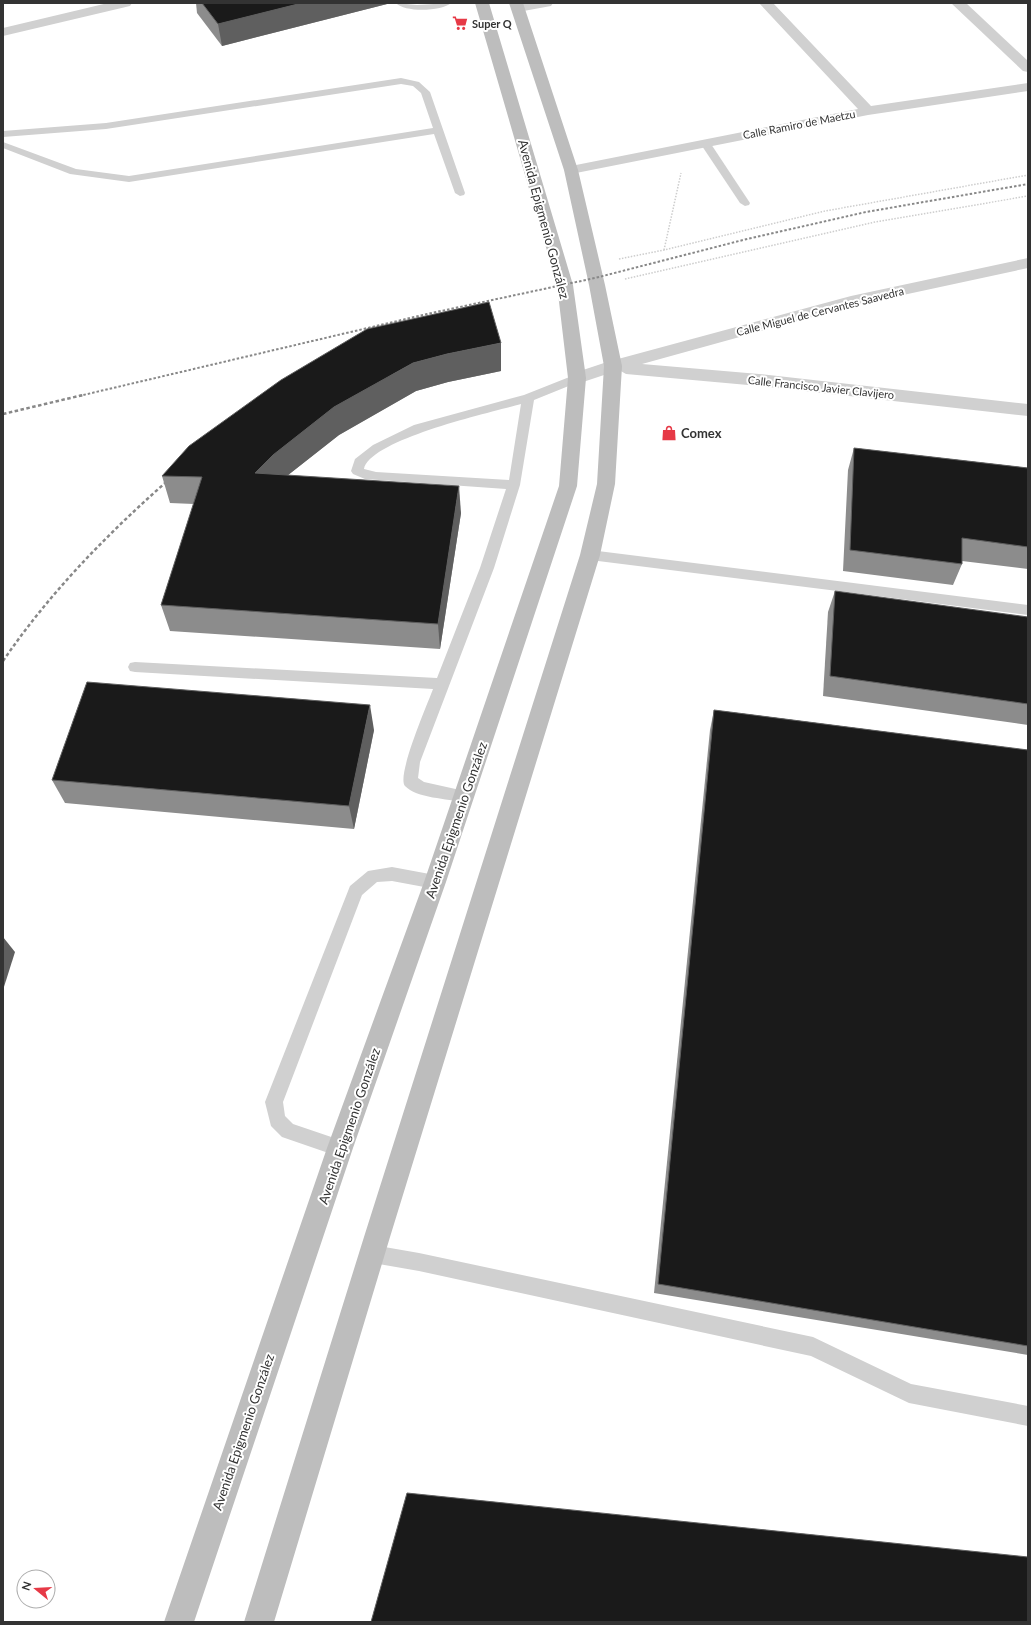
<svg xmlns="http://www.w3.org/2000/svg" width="1031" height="1625" font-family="Lato,sans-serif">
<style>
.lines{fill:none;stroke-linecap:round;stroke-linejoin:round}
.path{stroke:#cdcdcd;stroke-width:1.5;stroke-dasharray:1.5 1.5;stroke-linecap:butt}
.service{fill:#d0d0d0;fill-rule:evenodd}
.minor{fill:#d0d0d0;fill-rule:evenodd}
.tertiary{fill:#d0d0d0;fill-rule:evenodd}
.secondary{fill:#bdbdbd;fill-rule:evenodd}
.rail-far1{stroke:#888;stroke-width:2;stroke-dasharray:2.5 2;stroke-linecap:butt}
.rail{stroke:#888;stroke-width:2.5;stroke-dasharray:3.5 2.5;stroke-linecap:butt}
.wall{fill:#8c8c8c}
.shaded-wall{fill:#5f5f5f}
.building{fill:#1a1a1a;stroke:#5f5f5f}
.labels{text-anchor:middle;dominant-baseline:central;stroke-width:4;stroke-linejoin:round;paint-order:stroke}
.far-poi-label{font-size:11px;font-weight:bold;fill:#333;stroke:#fff;text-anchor:start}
.far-street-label{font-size:11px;fill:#333;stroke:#fff}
.street-label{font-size:13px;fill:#333;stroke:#fff}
.poi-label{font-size:13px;font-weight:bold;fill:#333;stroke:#fff;text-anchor:start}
</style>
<rect width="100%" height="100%" fill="#fff"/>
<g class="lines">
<g class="path">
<path d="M 664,250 L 681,173"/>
<path d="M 619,259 L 664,250 L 825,211 L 1028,175"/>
<path d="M 625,279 L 875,222 L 1028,196"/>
</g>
<g class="service">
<path d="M 396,3 L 417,5 L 451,3 C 443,11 405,13 396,3 Z"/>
<path d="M 401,78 L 419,82 L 430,92 L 465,193 L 464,195 L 460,196 L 455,193 L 434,134 L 129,182 L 70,174 L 3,148 L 3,142 L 76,169 L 129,176 L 433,128 L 421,93 L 413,86 L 401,84 L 106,129 L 3,137 L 3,131 L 106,123 Z"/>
<path d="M 705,140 L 709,141 L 750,203 L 749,205 L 745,206 L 740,203 L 700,143 Z"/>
<path d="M 577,374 L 581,375 L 583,378 L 581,381 L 534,400 L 520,485 L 494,568 L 420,762 L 418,778 L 424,782 L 469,792 L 471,796 L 469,800 L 464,802 C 448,799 416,798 405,786 C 396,776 428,703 433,689 L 135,672 L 130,671 L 128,667 L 130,663 L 135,662 L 437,678 L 480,568 L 506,489 L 365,479 L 353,474 L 351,471 L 355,459 L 373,445 L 414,425 L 524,395 ZM 521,404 L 509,480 L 376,472 L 364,469 C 370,439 492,412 521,404 Z"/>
<path d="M 590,550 L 1028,605 L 1028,615 L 590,560 L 585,558 L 583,555 L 585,552 Z"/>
<path d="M 392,867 L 435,875 L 440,877 L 443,882 L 440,887 L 435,889 L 392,881 L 377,882 L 362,895 L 283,1102 L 285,1116 L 293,1124 L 346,1142 L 349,1148 L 346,1154 L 340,1157 L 282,1137 L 271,1126 L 265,1102 L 350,886 L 368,871 Z"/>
<path d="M 373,1245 L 419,1253 L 813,1337 L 911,1384 L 1028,1406 L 1028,1426 L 909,1403 L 811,1356 L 419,1271 L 373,1263 L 367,1260 L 364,1254 L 367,1248 Z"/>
</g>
<g class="minor">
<path d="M 524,3 L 553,3 L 551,6 L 518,12 L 513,11 L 511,8 L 513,5 Z"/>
<path d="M 759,3 L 773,3 L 871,106 L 1028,83 L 1028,91 L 868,115 L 571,174 L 566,173 L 564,170 L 566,167 L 571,166 L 858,109 Z"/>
<path d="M 951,3 L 966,3 L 1028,61 L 1028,72 L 1023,71 Z"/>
<path d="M 1028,258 L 1028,268 L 852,306 L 642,364 L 759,374 L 1028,404 L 1028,416 L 759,386 L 626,374 L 619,370 L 577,384 L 571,382 L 568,378 L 571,374 L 607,362 L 851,296 Z"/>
</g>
<path class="tertiary" d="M 108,3 L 132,3 L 130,6 L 3,36 L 3,28 Z"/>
<g class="secondary">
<path d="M 475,3 L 489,3 L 573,285 L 586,378 L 577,486 L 446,882 L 353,1148 L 194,1622 L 164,1622 L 327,1148 L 424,882 L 559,486 L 568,378 L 557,285 Z"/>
<path d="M 509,3 L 523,3 L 578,170 L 605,285 L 622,366 L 615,484 L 600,555 L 390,1237 L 274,1622 L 244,1622 L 364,1237 L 580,555 L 597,484 L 604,366 L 589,285 L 564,170 Z"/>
</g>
<path class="rail-far1" d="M 79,396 L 427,314 L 595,278 L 743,240 L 866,212 L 1028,184"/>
<g class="rail">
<path d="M 3,414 L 83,395"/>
<path d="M 3,661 C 51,591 109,532 173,476"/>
</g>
</g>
<g class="wall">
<path d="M 196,3 L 391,3 L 222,46 L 197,13 Z"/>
<path d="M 501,371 L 448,382 L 416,391 L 339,435 L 288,475 L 461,513 L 440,649 L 170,631 L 161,605 L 194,504 L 170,503 L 162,476 L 281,380 Z"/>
<path d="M 854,448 L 1028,468 L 1028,569 L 962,561 L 962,564 L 953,585 L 843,571 L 848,470 Z"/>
<path d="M 835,591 L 1028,617 L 1028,725 L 823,696 L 828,612 Z"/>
<path d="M 714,710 L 1028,750 L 1028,1355 L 654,1293 L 710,730 Z"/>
<path d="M 374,730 L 354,829 L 65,803 L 52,780 Z"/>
</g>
<g class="shaded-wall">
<path d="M 302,3 L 391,3 L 222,46 L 218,24 Z"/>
<path d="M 501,343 L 501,371 L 448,382 L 416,391 L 339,435 L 278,483 L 255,473 L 273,455 L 334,407 L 413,363 L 447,354 Z"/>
<path d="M 459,486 L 461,513 L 440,649 L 438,624 Z"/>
<path d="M 370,705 L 374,730 L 354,829 L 349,806 Z"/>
<path d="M 3,937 L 15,952 L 3,990 Z"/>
</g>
<g class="building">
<path d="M 202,3 L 302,3 L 218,24 Z"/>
<path d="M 489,302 L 501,343 L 447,354 L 413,363 L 334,407 L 273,455 L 255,473 L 459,486 L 438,624 L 161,605 L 202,477 L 162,476 L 189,446 L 281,380 L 367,329 Z"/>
<path d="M 854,448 L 1028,468 L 1028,547 L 962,538 L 962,564 L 850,550 Z"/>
<path d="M 835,591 L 1028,617 L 1028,704 L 830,676 Z"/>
<path d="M 87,682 L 370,705 L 349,806 L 52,780 Z"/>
<path d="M 714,710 L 1028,750 L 1028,1346 L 658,1284 Z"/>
<path d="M 407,1493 L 1028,1557 L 1028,1622 L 371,1622 Z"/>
</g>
<defs>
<g id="supermarket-bare" transform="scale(1.2)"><path d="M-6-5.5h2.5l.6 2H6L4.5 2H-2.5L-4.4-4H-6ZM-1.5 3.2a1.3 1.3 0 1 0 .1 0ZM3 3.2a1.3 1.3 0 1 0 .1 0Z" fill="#e63946" stroke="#fff" stroke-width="2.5" paint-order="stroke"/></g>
<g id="shop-bare" transform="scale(1.2)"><path d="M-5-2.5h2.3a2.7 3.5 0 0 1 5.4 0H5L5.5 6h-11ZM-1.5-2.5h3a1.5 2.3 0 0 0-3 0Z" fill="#e63946" stroke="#fff" stroke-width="2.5" paint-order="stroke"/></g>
</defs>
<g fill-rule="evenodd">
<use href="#supermarket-bare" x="460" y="23"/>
<use href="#shop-bare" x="669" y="433"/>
</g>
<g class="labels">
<g class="far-poi-label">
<text x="472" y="23">Super Q</text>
</g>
<g class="far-street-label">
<text transform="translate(799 124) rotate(-11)">Calle Ramiro de Maetzu</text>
<text transform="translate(820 311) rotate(-14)">Calle Miguel de Cervantes Saavedra</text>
<text transform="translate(821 387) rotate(6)">Calle Francisco Javier Clavijero</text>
</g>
<g class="street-label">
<text transform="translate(544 219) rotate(75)">Avenida Epigmenio González</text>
<text transform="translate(456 820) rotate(-71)">Avenida Epigmenio González</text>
<text transform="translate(349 1126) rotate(-71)">Avenida Epigmenio González</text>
<text transform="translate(243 1432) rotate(-71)">Avenida Epigmenio González</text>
</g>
<g class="poi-label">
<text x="681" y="433">Comex</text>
</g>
</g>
<rect width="1031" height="1625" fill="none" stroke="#333333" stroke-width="8"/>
<g transform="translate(36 1589) rotate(288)"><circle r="19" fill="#ffffff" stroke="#adadad"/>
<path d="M0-3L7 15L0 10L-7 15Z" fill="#e63946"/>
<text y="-6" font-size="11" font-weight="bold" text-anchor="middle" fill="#333333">N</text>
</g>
</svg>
